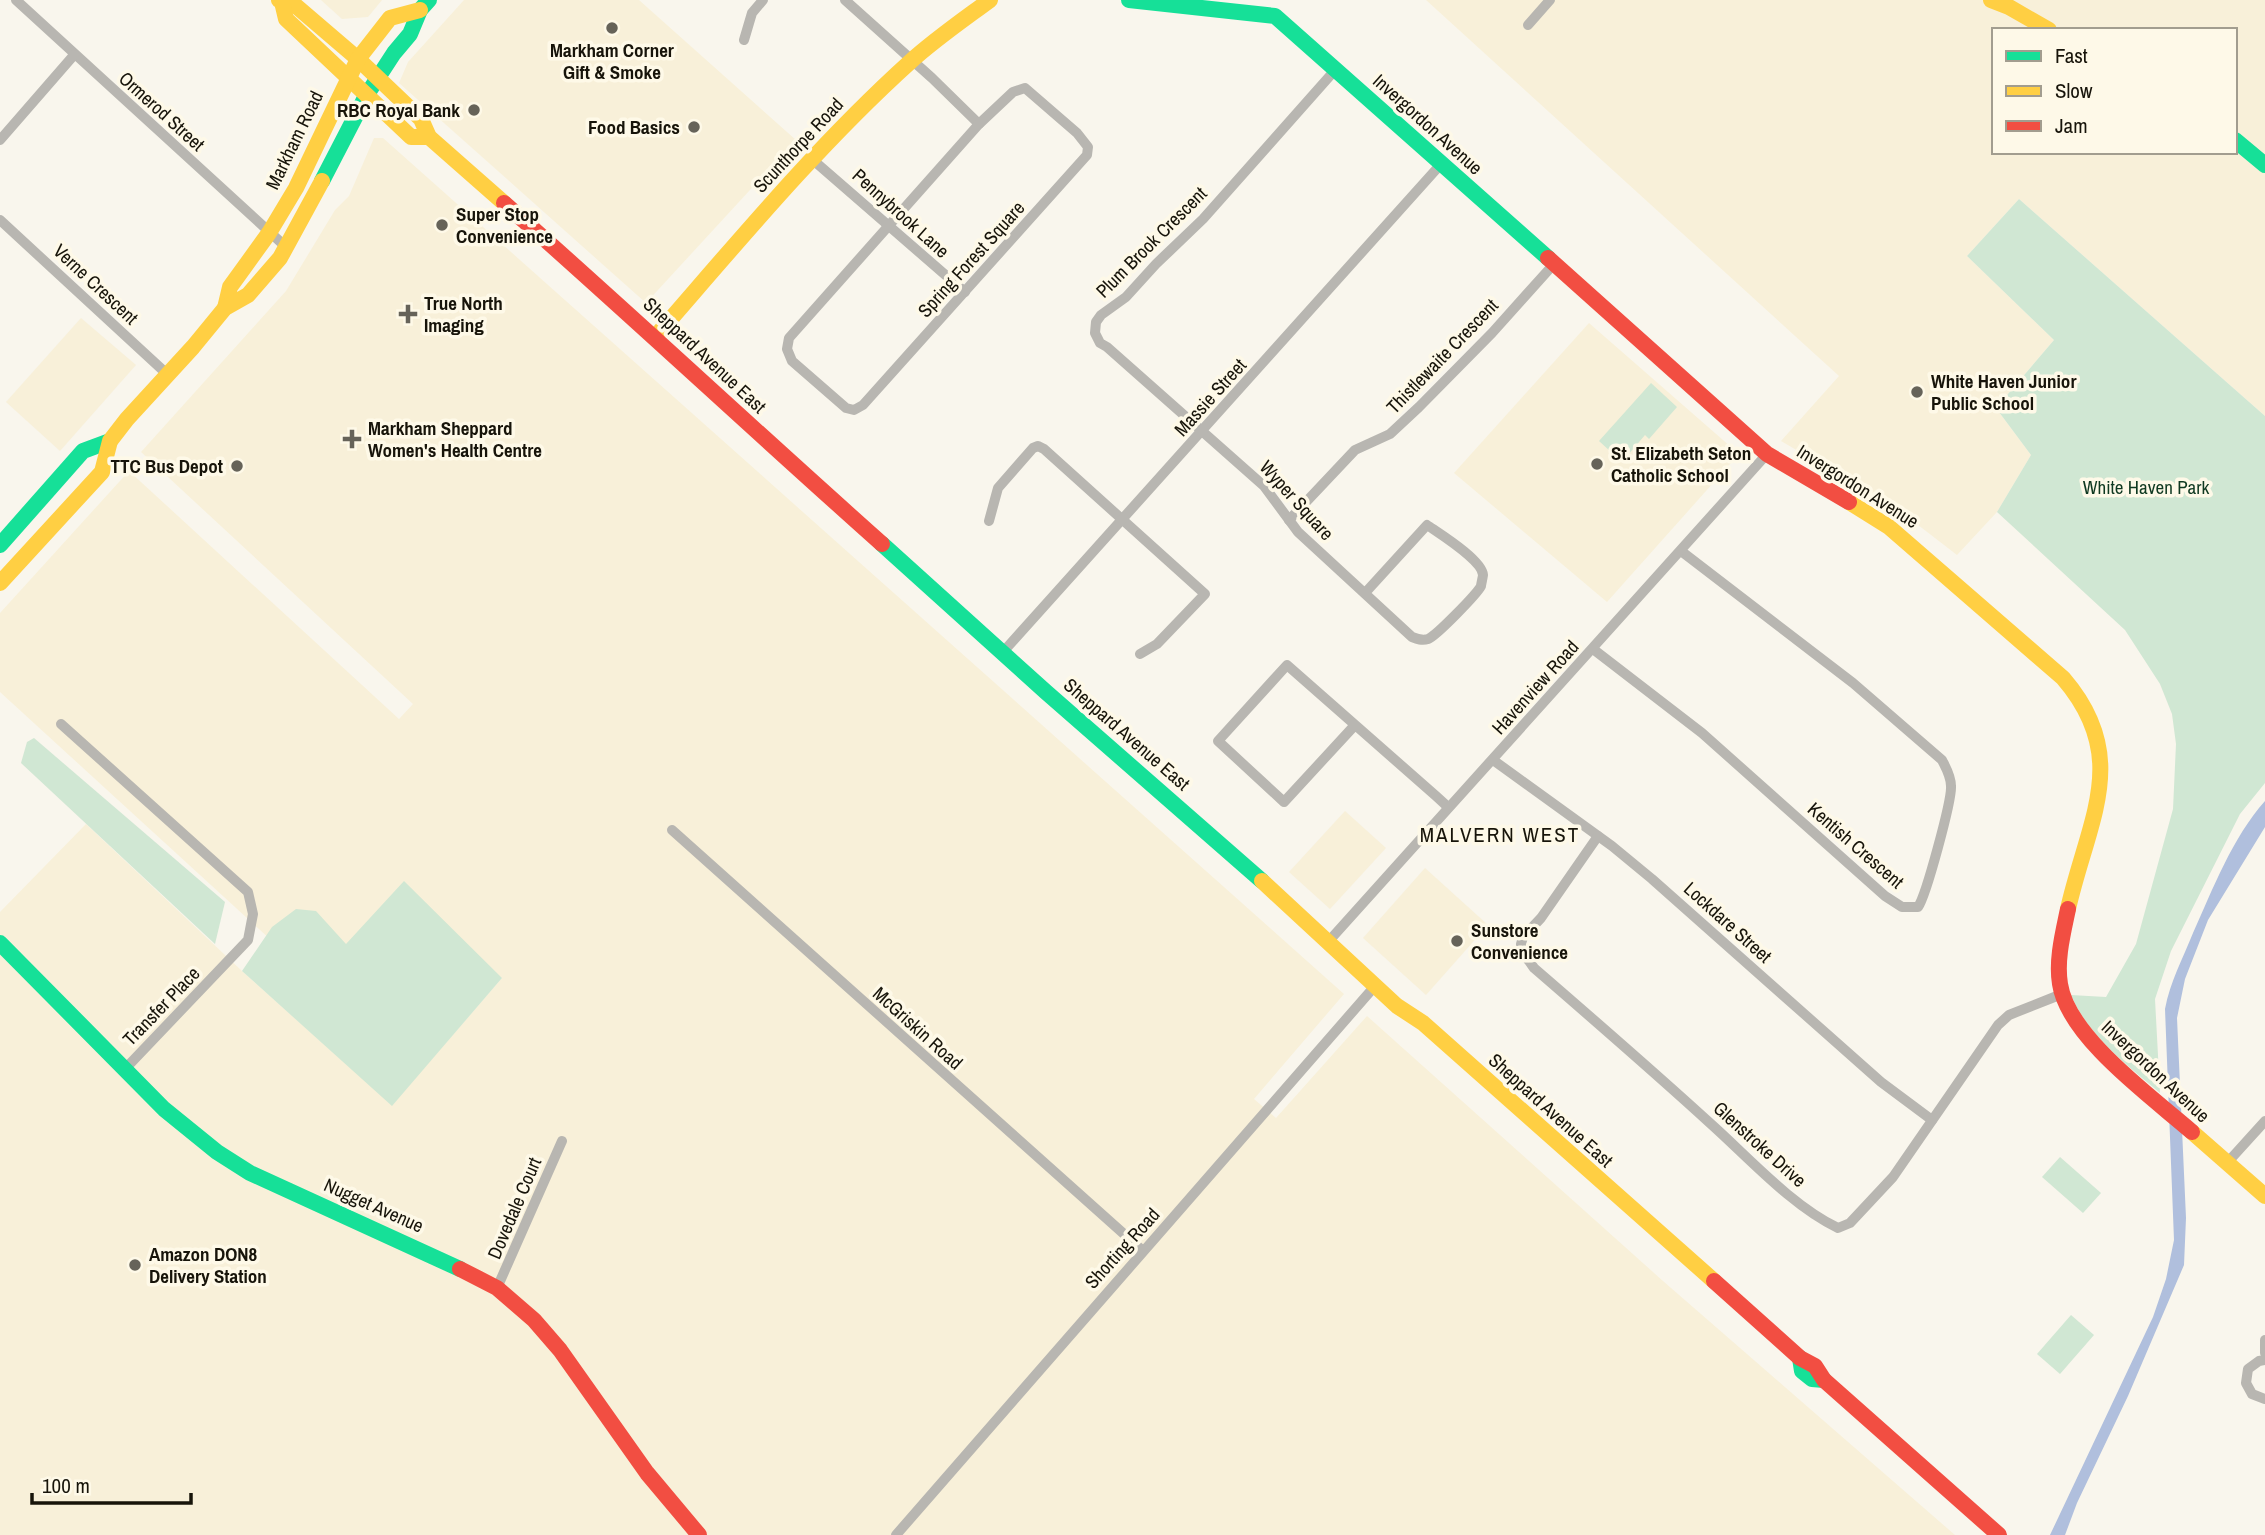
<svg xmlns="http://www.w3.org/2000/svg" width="2265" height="1535" font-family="'Archivo Narrow',sans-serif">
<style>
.built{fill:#f8f0d9;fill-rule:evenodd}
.green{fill:#d0e7d3}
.water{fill:#b0bfdd}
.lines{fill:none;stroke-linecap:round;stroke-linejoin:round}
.street{stroke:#b8b6b1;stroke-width:10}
.fast{stroke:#16e098;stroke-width:16}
.slow{stroke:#ffcf43;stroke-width:16}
.jam{stroke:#f24e42;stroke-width:16}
.poi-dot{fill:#666359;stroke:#fef9e8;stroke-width:2.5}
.labels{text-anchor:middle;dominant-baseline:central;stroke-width:7;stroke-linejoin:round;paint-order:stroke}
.poi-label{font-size:19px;font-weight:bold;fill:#17140a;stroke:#fef9e8;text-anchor:start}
.street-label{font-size:19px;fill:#17140a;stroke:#fef9e8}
.park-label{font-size:19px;fill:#0f3921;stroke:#fef9e8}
.neighbourhood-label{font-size:21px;letter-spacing:2px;fill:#17140a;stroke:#fef9e8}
</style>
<rect width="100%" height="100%" fill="#f9f6ed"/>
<g class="built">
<path d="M 321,0 L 382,0 L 368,17 L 342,19 Z"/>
<path d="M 464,0 L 639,0 L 796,140 L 646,303 L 399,83 L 408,62 Z"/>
<path d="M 1426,0 L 2265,0 L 2265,416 L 2019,199 L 1967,256 L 2054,340 L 1996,408 L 2031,455 L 1997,512 L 1957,555 L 1896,508 L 1781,441 L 1839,376 ZM 1994,30 L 2235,30 L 2235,152 L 1994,152 Z"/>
<path d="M 374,138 L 383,138 L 1344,994 L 1254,1099 L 1276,1118 L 1367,1016 L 1663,1281 L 1955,1535 L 0,1535 L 0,912 L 86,824 L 242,971 L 392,1105 L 502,978 L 318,983 L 0,692 L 0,613 L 129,471 L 399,719 L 413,704 L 141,452 L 286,291 L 335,210 L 349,196 Z"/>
<path d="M 81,318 L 136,365 L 60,451 L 6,402 Z"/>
<path d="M 1589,323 L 1739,454 L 1607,602 L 1454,473 Z"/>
<path d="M 1345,811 L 1386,848 L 1330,909 L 1289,872 Z"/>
<path d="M 1425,868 L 1488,925 L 1426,995 L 1363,938 Z"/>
</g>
<g class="green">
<path d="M 2019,199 L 2265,416 L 2265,783 L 2240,814 L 2171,951 L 2155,999 L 2160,1093 C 2126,1064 2089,1037 2071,995 L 2106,997 L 2136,944 L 2173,809 L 2176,744 L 2172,714 L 2160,684 L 2125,630 L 1997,512 L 2031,455 L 1996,408 L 2054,340 L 1967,256 Z"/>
<path d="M 1651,383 L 1677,407 L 1649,439 L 1645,435 L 1622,462 L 1599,441 Z"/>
<path d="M 34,738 L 225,902 L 215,944 L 21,763 L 27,742 Z"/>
<path d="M 404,881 L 502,978 L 392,1106 L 242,971 L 272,927 L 296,909 L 316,911 L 346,944 Z"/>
<path d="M 2060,1157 L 2101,1193 L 2083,1213 L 2042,1177 Z"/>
<path d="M 2071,1315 L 2094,1335 L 2060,1374 L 2037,1354 Z"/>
</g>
<path class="water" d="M 2265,801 L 2265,827 L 2208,920 L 2185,979 L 2177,1018 L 2186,1218 L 2184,1265 L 2128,1396 L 2077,1503 L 2065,1535 L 2050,1535 L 2153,1317 L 2166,1279 L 2174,1240 L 2165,1009 C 2170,982 2183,958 2193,933 C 2213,889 2232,838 2265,801 Z"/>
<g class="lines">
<g class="street">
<path d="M 16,0 L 286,247"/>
<path d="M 845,0 L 932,78 L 979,124"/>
<path d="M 1528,25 L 1550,0"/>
<path d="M 744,40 L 752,13 L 763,0"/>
<path d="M 1336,69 L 1203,219 L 1156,264 L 1126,297 L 1101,315 L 1096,322 L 1095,333 L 1100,343 L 1107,347 L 1264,486 L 1298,532 L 1412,637 C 1417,639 1422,641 1428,639 C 1436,636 1477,594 1481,586 C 1481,585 1483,576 1483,575 C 1482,560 1440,534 1427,525 L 1365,593"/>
<path d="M 1025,88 L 1077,133 L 1088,147 L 1087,155 L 863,405 L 854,410 L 846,408 L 792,361 L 787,349 L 789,338 L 979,124 L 1013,92 Z"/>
<path d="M 0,140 L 74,55"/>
<path d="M 813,160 L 965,292"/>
<path d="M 0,220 L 167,374"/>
<path d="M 1289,520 L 1355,450 L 1390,434 L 1419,407 L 1492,333 L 1553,265"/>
<path d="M 989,521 L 998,488 L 1033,448 L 1038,446 L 1044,449 L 1205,594 L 1157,644 L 1140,654"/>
<path d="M 1593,649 L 1702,733 L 1885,896 L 1902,907 L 1918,907 C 1926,896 1952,800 1951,786 C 1951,776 1946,768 1942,760 L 1853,683 L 1681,551"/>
<path d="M 1003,652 L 1441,164"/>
<path d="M 61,724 L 248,892 L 253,914 L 248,940 L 125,1069"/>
<path d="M 1355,725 L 1284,802 L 1218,741 L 1287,665 L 1436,796 L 1448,807"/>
<path d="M 1493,760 L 1612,846 L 1652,879 L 1881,1082 L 1932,1120"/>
<path d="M 672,830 L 1143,1251"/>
<path d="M 1598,836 L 1541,918 L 1523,937 L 1521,944 L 1524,954 L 1534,968 C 1593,1019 1653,1071 1711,1124 C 1749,1158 1792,1206 1838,1228 L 1850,1223 L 1893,1177 L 1998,1025 L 2009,1015 L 2062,994"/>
<path d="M 1328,942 L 1767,454"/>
<path d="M 2227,1163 L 2265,1121"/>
<path d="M 497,1288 L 562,1141"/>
<path d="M 2265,1340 L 2265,1353"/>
<path d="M 2265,1360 L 2259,1361 L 2248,1369 L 2246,1383 L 2252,1394 L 2265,1399"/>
<path d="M 896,1535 L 1375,986"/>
</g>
<g class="fast">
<path d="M 1129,0 L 1275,16 L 1548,258"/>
<path d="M 2235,140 L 2265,165"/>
<path d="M 322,181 L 366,96 L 394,53 L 410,34 L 420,10 L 429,0"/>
<path d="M 882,544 L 1046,692 L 1262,881"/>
<path d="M 0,545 L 83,451 L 110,441"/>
<path d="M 0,943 L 164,1109 L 217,1152 L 250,1173 L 460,1269"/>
<path d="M 1800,1358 L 1802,1371 L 1812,1379 L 1824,1380"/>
</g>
<g class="slow">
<path d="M 279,0 L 296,6 L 358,59 L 421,119 L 429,137 L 504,203"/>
<path d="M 1991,0 L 2009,7 L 2049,30"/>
<path d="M 282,2 L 286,19 L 411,137 L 429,137"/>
<path d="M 225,308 L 230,287 L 269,233 L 296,188 L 358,59 L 390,18 L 420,10"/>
<path d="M 655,337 C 737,243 817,146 910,62 C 934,40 963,20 990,0"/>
<path d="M 1849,502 L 1889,527 L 2063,678 C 2132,758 2088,820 2068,909"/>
<path d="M 0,583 L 102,472 L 110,441 L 127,419 L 193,347 L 225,308 L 248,295 L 280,258 L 322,181"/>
<path d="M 1262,881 L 1397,1006 L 1423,1023 L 1714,1281"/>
<path d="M 2192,1132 L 2265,1196"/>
</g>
<g class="jam">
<path d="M 504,203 C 631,315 755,431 882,544"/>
<path d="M 1548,258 L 1767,454 L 1849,502"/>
<path d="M 2068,909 C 2063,933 2056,960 2060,984 C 2068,1037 2152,1097 2192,1132"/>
<path d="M 460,1269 L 497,1288 L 534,1320 L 560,1350 L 647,1473 L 699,1535"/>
<path d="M 1714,1281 L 1800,1358 L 1815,1366 L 1824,1380 L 1999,1535"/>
</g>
</g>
<g class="poi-dot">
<circle cx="612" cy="28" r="7"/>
<circle cx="474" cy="110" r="7"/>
<circle cx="694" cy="127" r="7"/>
<circle cx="442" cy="225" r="7"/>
<path d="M404.5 303.5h7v7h7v7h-7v7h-7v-7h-7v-7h7z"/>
<circle cx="1917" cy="392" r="7"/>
<path d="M348.5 428.5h7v7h7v7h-7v7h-7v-7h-7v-7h7z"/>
<circle cx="1597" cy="464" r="7"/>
<circle cx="237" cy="466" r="7"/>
<circle cx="1457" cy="941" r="7"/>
<circle cx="135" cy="1265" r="7"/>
</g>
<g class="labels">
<g class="poi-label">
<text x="612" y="50" text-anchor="middle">Markham Corner<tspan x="612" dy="22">Gift &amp; Smoke</tspan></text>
<text x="460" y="110" text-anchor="end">RBC Royal Bank</text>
<text x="680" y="127" text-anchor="end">Food Basics</text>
<text x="456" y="214">Super Stop<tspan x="456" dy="22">Convenience</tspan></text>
<text x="424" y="303">True North<tspan x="424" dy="22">Imaging</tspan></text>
<text x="1931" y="381">White Haven Junior<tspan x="1931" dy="22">Public School</tspan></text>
<text x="368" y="428">Markham Sheppard<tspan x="368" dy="22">Women's Health Centre</tspan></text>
<text x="1611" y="453">St. Elizabeth Seton<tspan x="1611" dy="22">Catholic School</tspan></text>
<text x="223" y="466" text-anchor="end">TTC Bus Depot</text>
<text x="1471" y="930">Sunstore<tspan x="1471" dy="22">Convenience</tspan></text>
<text x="149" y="1254">Amazon DON8<tspan x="149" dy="22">Delivery Station</tspan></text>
</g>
<g class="street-label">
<text transform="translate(162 111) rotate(42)">Ormerod Street</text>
<text transform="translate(1428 124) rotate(42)">Invergordon Avenue</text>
<text transform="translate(294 140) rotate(-64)">Markham Road</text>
<text transform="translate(798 145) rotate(-47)">Scunthorpe Road</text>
<text transform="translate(901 213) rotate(42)">Pennybrook Lane</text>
<text transform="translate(1151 242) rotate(-45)">Plum Brook Crescent</text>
<text transform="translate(971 259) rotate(-48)">Spring Forest Square</text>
<text transform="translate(96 284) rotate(43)">Verne Crescent</text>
<text transform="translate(705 355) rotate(43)">Sheppard Avenue East</text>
<text transform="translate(1442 356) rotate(-46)">Thistlewaite Crescent</text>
<text transform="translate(1210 397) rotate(-48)">Massie Street</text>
<text transform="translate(1858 486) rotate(32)">Invergordon Avenue</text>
<text transform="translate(1297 500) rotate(48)">Wyper Square</text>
<text transform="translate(1535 687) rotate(-48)">Havenview Road</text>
<text transform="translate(1127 734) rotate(41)">Sheppard Avenue East</text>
<text transform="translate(1856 845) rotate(41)">Kentish Crescent</text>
<text transform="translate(1728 922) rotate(42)">Lockdare Street</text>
<text transform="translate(161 1006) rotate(-46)">Transfer Place</text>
<text transform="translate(918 1028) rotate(42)">McGriskin Road</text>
<text transform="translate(2156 1071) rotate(43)">Invergordon Avenue</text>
<text transform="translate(1551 1110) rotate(42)">Sheppard Avenue East</text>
<text transform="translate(1760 1144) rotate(42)">Glenstroke Drive</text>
<text transform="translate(374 1205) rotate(24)">Nugget Avenue</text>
<text transform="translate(514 1208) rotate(-67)">Dovedale Court</text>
<text transform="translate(1122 1248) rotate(-48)">Shorting Road</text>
</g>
<g class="park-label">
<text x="2146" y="487">White Haven Park</text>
</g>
<g class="neighbourhood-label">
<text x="1500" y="834">MALVERN WEST</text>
</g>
</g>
<rect x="1992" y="28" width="245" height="126" fill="#fef9e8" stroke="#a29d8f" stroke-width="2"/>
<rect x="2006" y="51" width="35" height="10" fill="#16e098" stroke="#a29d8f" stroke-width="2"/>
<text x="2055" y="63" font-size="21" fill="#17140a">Fast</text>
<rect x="2006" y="86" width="35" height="10" fill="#ffcf43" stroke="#a29d8f" stroke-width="2"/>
<text x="2055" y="98" font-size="21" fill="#17140a">Slow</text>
<rect x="2006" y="121" width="35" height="10" fill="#f24e42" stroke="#a29d8f" stroke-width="2"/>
<text x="2055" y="133" font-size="21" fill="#17140a">Jam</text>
<path d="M32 1493v10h159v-10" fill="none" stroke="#17140a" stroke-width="3.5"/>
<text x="42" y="1493" font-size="21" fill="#17140a" stroke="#fef9e8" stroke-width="5" paint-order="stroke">100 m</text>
</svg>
